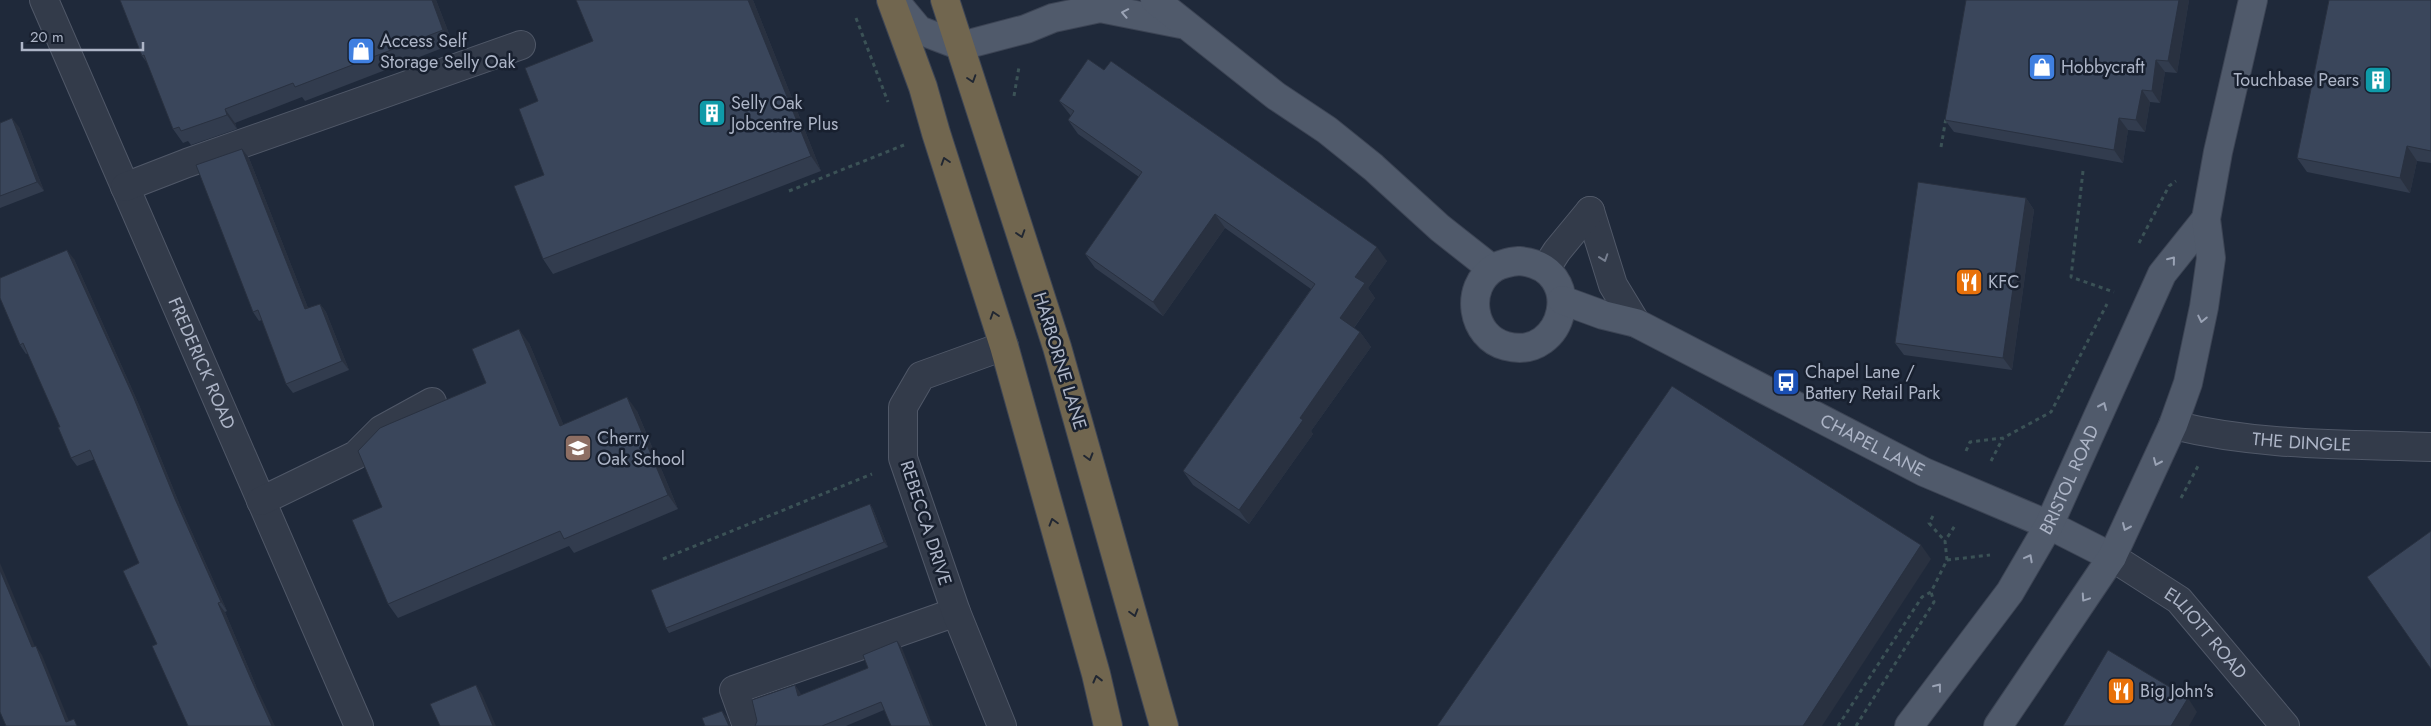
<svg xmlns="http://www.w3.org/2000/svg" width="2431" height="726" font-family="Jost,sans-serif">
<style>
.lines{fill:none;stroke-linecap:round;stroke-linejoin:round}
.minor-casing{stroke:#505868;stroke-width:30}
.major-casing{stroke:#3c4454;stroke-width:30}
.highway-casing{stroke:#3d4555;stroke-width:30}
.path{stroke:#3b5256;stroke-width:3;stroke-dasharray:4 4;stroke-linecap:butt}
.minor{stroke:#333b4a;stroke-width:28}
.major{stroke:#505a6b;stroke-width:28}
.highway{stroke:#71664f;stroke-width:28}
.wall{fill:#323c4e}
.shaded-wall{fill:#293140}
.building{fill:#3a465b;stroke:#293140}
.oneway{stroke:#9aa3b5}
.oneway2{stroke:#212732}
.oneway3{stroke:#767e8f}
.labels{text-anchor:middle;dominant-baseline:central;stroke-width:5;stroke-linejoin:round;paint-order:stroke}
.poi-label{font-size:18px;fill:#adb5c7;stroke:#18202f;text-anchor:start}
.street-label{font-size:18px;fill:#adb5c7;stroke:#18202f}
</style>
<rect width="100%" height="100%" fill="#1f293a"/>
<g class="lines">
<g class="minor-casing">
<g id="minor">
<path id="s1" d="M 44,0 L 359,726"/>
<path d="M 125,187 L 187,163 L 521,45"/>
<path d="M 1590,211 L 1613,285 L 1636,323"/>
<path d="M 1546,268 L 1557,251 L 1590,211"/>
<path id="s2" d="M 2173,425 C 2258,446 2344,444 2431,447"/>
<path d="M 261,501 L 356,455 L 381,430 L 432,402"/>
<path id="s3" d="M 2112,557 L 2179,600 L 2285,726"/>
<path d="M 747,726 L 734,690 L 956,612"/>
<path d="M 1002,726 L 956,612 L 903,458 L 903,407 L 921,376 L 1004,346"/>
</g>
</g>
<g class="major-casing">
<g id="major">
<path d="M 894,0 L 919,30 L 961,46 L 1026,29 L 1053,18 L 1100,8 L 1181,24"/>
<path d="M 1155,0 L 1276,96 L 1327,130 L 1373,167 L 1440,228 L 1492,269"/>
<path d="M 1519,261 C 1588,267 1565,362 1506,346 C 1471,337 1464,287 1494,268 C 1502,263 1510,262 1519,261 Z"/>
<path id="s4" d="M 1562,300 L 1603,315 L 1636,323 L 1924,472 L 2049,525 L 2112,557"/>
<path id="s5" d="M 1909,726 L 2010,592 L 2049,525 L 2162,274 L 2206,219"/>
<path d="M 1998,726 L 2112,557 L 2173,425 L 2188,383 L 2204,307 L 2211,258 L 2206,219 L 2218,152 L 2253,0"/>
</g>
</g>
<g class="highway-casing">
<g id="highway">
<path d="M 891,0 L 923,87 L 936,133 L 1004,346 L 1096,674 L 1108,726"/>
<path d="M 945,0 L 1057,347 L 1164,726"/>
</g>
</g>
<g class="path">
<path d="M 856,18 L 888,102"/>
<path d="M 1014,96 L 1019,67"/>
<path d="M 1941,147 L 1946,118"/>
<path d="M 2083,171 L 2071,277 L 2114,292"/>
<path d="M 789,191 L 904,145"/>
<path d="M 2139,243 L 2169,186 L 2176,181"/>
<path d="M 1966,451 L 1970,442 L 2003,438 L 2051,412 L 2107,304"/>
<path d="M 1991,461 L 2003,438"/>
<path d="M 2181,498 L 2198,466"/>
<path d="M 1933,516 L 1929,523 L 1945,541"/>
<path d="M 663,559 L 872,474"/>
<path d="M 1947,560 L 1990,555"/>
<path d="M 1838,726 L 1922,597 L 1931,592 L 1947,560 L 1945,541 L 1956,524"/>
<path d="M 1856,726 L 1934,602 L 1931,592"/>
</g>
<use href="#minor" class="minor"/>
<use href="#major" class="major"/>
<use href="#highway" class="highway"/>
</g>
<g class="wall">
<path d="M 120,0 L 436,0 L 453,44 L 305,101 L 302,97 L 235,123 L 237,129 L 191,145 L 188,141 L 183,143 L 173,129 L 148,64 L 142,56 Z"/>
<path d="M 576,0 L 753,0 L 821,171 L 553,274 L 543,259 L 544,175 L 538,101 L 593,41 Z"/>
<path d="M 2189,0 L 2177,73 L 2165,72 L 2160,103 L 2150,102 L 2145,132 L 2128,130 L 2123,163 L 1954,132 L 1945,120 Z"/>
<path d="M 2431,0 L 2431,163 L 2417,161 L 2410,193 L 2307,172 L 2297,158 Z"/>
<path d="M 1059,101 L 1387,261 L 1368,288 L 1375,298 L 1354,328 L 1360,332 L 1371,347 L 1311,431 L 1313,434 L 1249,524 L 1193,485 L 1183,471 L 1311,289 L 1225,228 L 1163,316 L 1095,268 L 1085,254 L 1139,177 L 1078,134 L 1068,120 L 1071,116 Z"/>
<path d="M 0,123 L 19,127 L 44,191 L 0,208 Z"/>
<path d="M 242,149 L 249,158 L 308,308 L 320,304 L 326,312 L 349,370 L 293,393 L 286,384 L 262,320 L 259,321 L 253,312 Z"/>
<path d="M 2026,198 L 2034,210 L 2012,370 L 1904,355 L 1895,343 Z"/>
<path d="M 74,259 L 139,405 L 181,508 L 227,611 L 225,612 L 256,686 L 157,644 L 139,563 L 95,459 L 77,466 L 71,458 L 60,427 L 28,353 L 26,354 L 20,345 Z"/>
<path d="M 529,343 L 563,424 L 637,411 L 678,509 L 574,553 L 569,546 L 398,618 L 388,604 L 486,383 Z"/>
<path d="M 870,504 L 873,509 L 888,547 L 669,633 L 666,628 Z"/>
<path d="M 897,641 L 902,648 L 884,710 L 846,726 L 755,726 L 795,685 L 801,695 L 868,668 Z"/>
</g>
<g class="shaded-wall">
<path d="M 432,0 L 436,0 L 453,44 L 443,30 Z"/>
<path d="M 748,0 L 753,0 L 821,171 L 811,156 Z"/>
<path d="M 2179,0 L 2189,0 L 2177,73 L 2168,61 Z"/>
<path d="M 2156,60 L 2165,72 L 2160,103 L 2152,91 Z"/>
<path d="M 2142,90 L 2150,102 L 2145,132 L 2136,120 Z"/>
<path d="M 225,109 L 235,123 L 237,129 L 227,115 Z"/>
<path d="M 12,118 L 19,127 L 44,191 L 37,182 Z"/>
<path d="M 2119,118 L 2128,130 L 2123,163 L 2114,150 Z"/>
<path d="M 2407,146 L 2417,161 L 2410,193 L 2400,178 Z"/>
<path d="M 242,149 L 249,158 L 312,318 L 305,309 Z"/>
<path d="M 2026,198 L 2034,210 L 2012,370 L 2003,358 Z"/>
<path d="M 1215,214 L 1225,228 L 1163,316 L 1153,302 Z"/>
<path d="M 1377,247 L 1387,261 L 1368,288 L 1375,298 L 1350,333 L 1340,318 L 1355,277 Z"/>
<path d="M 67,250 L 74,259 L 139,405 L 181,508 L 227,611 L 221,602 L 175,499 Z"/>
<path d="M 320,304 L 326,312 L 349,370 L 342,361 Z"/>
<path d="M 519,329 L 529,343 L 570,440 L 560,426 Z"/>
<path d="M 1360,332 L 1371,347 L 1311,431 L 1313,434 L 1249,524 L 1239,510 L 1300,418 Z"/>
<path d="M 627,397 L 637,411 L 678,509 L 668,495 Z"/>
<path d="M 870,504 L 873,509 L 888,547 L 884,542 Z"/>
<path d="M 1921,545 L 1931,559 L 1822,726 L 1803,726 Z"/>
<path d="M 0,563 L 39,656 L 32,647 L 0,570 Z"/>
<path d="M 218,603 L 225,612 L 256,686 L 275,726 L 272,726 L 250,677 Z"/>
<path d="M 897,641 L 902,648 L 933,726 L 931,726 Z"/>
<path d="M 36,646 L 42,655 L 71,726 L 66,722 Z"/>
<path d="M 476,685 L 482,694 L 496,726 L 493,726 Z"/>
<path d="M 795,685 L 800,692 L 804,703 L 798,696 Z"/>
<path d="M 2188,698 L 2197,712 L 2189,726 L 2171,726 Z"/>
<path d="M 722,711 L 728,718 L 731,726 L 729,726 Z"/>
</g>
<g class="building">
<path d="M 120,0 L 432,0 L 443,30 L 295,87 L 293,83 L 225,109 L 227,115 L 181,131 L 179,127 L 173,129 L 144,55 L 142,56 Z"/>
<path d="M 576,0 L 748,0 L 811,156 L 543,259 L 514,186 L 544,175 L 519,109 L 538,101 L 525,68 L 593,41 Z"/>
<path d="M 1966,0 L 2179,0 L 2168,61 L 2156,60 L 2152,91 L 2142,90 L 2136,120 L 2119,118 L 2114,150 L 1945,120 Z"/>
<path d="M 2329,0 L 2431,0 L 2431,151 L 2407,146 L 2400,178 L 2297,158 Z"/>
<path d="M 1088,59 L 1104,70 L 1111,61 L 1377,247 L 1355,277 L 1365,283 L 1340,318 L 1360,332 L 1300,418 L 1303,420 L 1239,510 L 1183,471 L 1315,284 L 1215,214 L 1153,302 L 1085,254 L 1142,172 L 1068,120 L 1074,111 L 1059,101 Z"/>
<path d="M 12,118 L 37,182 L 0,196 L 0,123 Z"/>
<path d="M 242,149 L 305,309 L 320,304 L 342,361 L 286,384 L 258,310 L 253,312 L 196,165 Z"/>
<path d="M 1918,182 L 2026,198 L 2003,358 L 1895,343 Z"/>
<path d="M 67,250 L 133,396 L 175,499 L 221,602 L 218,603 L 250,677 L 272,726 L 188,726 L 152,646 L 157,644 L 123,571 L 139,563 L 90,450 L 71,458 L 58,427 L 60,427 L 23,343 L 20,345 L 0,298 L 0,278 Z"/>
<path d="M 519,329 L 560,426 L 627,397 L 668,495 L 564,539 L 560,531 L 388,604 L 352,520 L 382,507 L 358,451 L 380,428 L 389,424 L 486,383 L 472,349 Z"/>
<path d="M 1672,386 L 1921,545 L 1803,726 L 1437,726 Z"/>
<path d="M 870,504 L 884,542 L 666,628 L 651,590 Z"/>
<path d="M 2431,531 L 2431,669 L 2367,577 Z"/>
<path d="M 0,570 L 32,647 L 36,646 L 66,722 L 74,719 L 77,726 L 6,726 L 0,712 Z"/>
<path d="M 897,641 L 931,726 L 891,726 L 881,702 L 822,726 L 755,726 L 757,721 L 752,700 L 795,685 L 798,696 L 868,668 L 863,655 Z"/>
<path d="M 2108,650 L 2188,698 L 2171,726 L 2063,726 Z"/>
<path d="M 476,685 L 493,726 L 440,726 L 430,704 Z"/>
<path d="M 722,711 L 729,726 L 705,726 L 702,718 Z"/>
</g>
<defs><path id="oneway-chevron" d="M-2-3.5L2.5 0L-2 3.5" fill="none" stroke-width="1.6" stroke-linecap="round" stroke-linejoin="round" transform="scale(1.25)"/></defs>
<g class="oneway">
<use href="#oneway-chevron" transform="translate(1125 13) rotate(-169)"/>
<use href="#oneway-chevron" transform="translate(2172 260) rotate(-51)"/>
<use href="#oneway-chevron" transform="translate(2202 319) rotate(102)"/>
<use href="#oneway-chevron" transform="translate(2103 406) rotate(-66)"/>
<use href="#oneway-chevron" transform="translate(2157 462) rotate(114)"/>
<use href="#oneway-chevron" transform="translate(2126 527) rotate(114)"/>
<use href="#oneway-chevron" transform="translate(2029 558) rotate(-62)"/>
<use href="#oneway-chevron" transform="translate(2085 598) rotate(124)"/>
<use href="#oneway-chevron" transform="translate(1938 687) rotate(-52)"/>
</g>
<g class="oneway2">
<use href="#oneway-chevron" transform="translate(972 79) rotate(72)"/>
<use href="#oneway-chevron" transform="translate(945 161) rotate(-108)"/>
<use href="#oneway-chevron" transform="translate(1021 234) rotate(72)"/>
<use href="#oneway-chevron" transform="translate(994 315) rotate(-108)"/>
<use href="#oneway-chevron" transform="translate(1089 457) rotate(74)"/>
<use href="#oneway-chevron" transform="translate(1053 522) rotate(-106)"/>
<use href="#oneway-chevron" transform="translate(1134 613) rotate(74)"/>
<use href="#oneway-chevron" transform="translate(1097 679) rotate(-104)"/>
</g>
<use class="oneway3" href="#oneway-chevron" transform="translate(1604 258) rotate(71)"/>
<defs>
<g id="shop-square" transform="scale(1.4375)"><rect x="-9" y="-9" width="18" height="18" rx="4" fill="#3f7fe0" stroke="#18202f"/><path d="M-5-2.5h2.3a2.7 3.5 0 0 1 5.4 0H5L5.5 6h-11ZM-1.5-2.5h3a1.5 2.3 0 0 0-3 0Z" fill="#fff"/></g>
<g id="building-square" transform="scale(1.4375)"><rect x="-9" y="-9" width="18" height="18" rx="4" fill="#0f9aa8" stroke="#18202f"/><path d="M-4-6H4V6H1V3H-1V6H-4ZM-2.5-4.3h1.7v1.8h-1.7ZM.8-4.3h1.7v1.8H.8ZM-2.5-1h1.7V.8h-1.7ZM.8-1h1.7V.8H.8Z" fill="#fff"/></g>
<g id="restaurant-square" transform="scale(1.4375)"><rect x="-9" y="-9" width="18" height="18" rx="4" fill="#e8710a" stroke="#18202f"/><path d="M-5-6h1v4h1v-4h1v4h1v-4h1v5L-1.5 .5V6h-2V.5L-5-1ZM5-6V6H3V1.5H1.5Q1.5-4 5-6Z" fill="#fff"/></g>
<g id="bus-square" transform="scale(1.4375)"><rect x="-9" y="-9" width="18" height="18" rx="4" fill="#1a4fb4" stroke="#18202f"/><path d="M-5-6H5V4H4V6H2V4H-2V6H-4V4H-5ZM-3.5-4V0h7V-4ZM-3.5 1.2v1.5H-2V1.2ZM2 1.2v1.5H3.5V1.2Z" fill="#fff"/></g>
<g id="school-square" transform="scale(1.4375)"><rect x="-9" y="-9" width="18" height="18" rx="4" fill="#8d6e63" stroke="#18202f"/><path d="M0-5L7-2L0 1L-7-2ZM-4 1L0 2.5L4 1V4Q0 6-4 4Z" fill="#fff"/></g>
</defs>
<g fill-rule="evenodd">
<use href="#shop-square" x="361" y="51"/>
<use href="#shop-square" x="2042" y="67"/>
<use href="#building-square" x="2378" y="80"/>
<use href="#building-square" x="712" y="113"/>
<use href="#restaurant-square" x="1969" y="282"/>
<use href="#bus-square" x="1786" y="382"/>
<use href="#school-square" x="578" y="448"/>
<use href="#restaurant-square" x="2121" y="691"/>
</g>
<g class="labels">
<g class="poi-label">
<text x="380" y="41">Access Self<tspan x="380" dy="21">Storage Selly Oak</tspan></text>
<text x="2061" y="67">Hobbycraft</text>
<text x="2359" y="80" text-anchor="end">Touchbase Pears</text>
<text x="731" y="103">Selly Oak<tspan x="731" dy="21">Jobcentre Plus</tspan></text>
<text x="1988" y="282">KFC</text>
<text x="1805" y="372">Chapel Lane /<tspan x="1805" dy="21">Battery Retail Park</tspan></text>
<text x="597" y="438">Cherry<tspan x="597" dy="21">Oak School</tspan></text>
<text x="2140" y="691">Big John's</text>
</g>
<g class="street-label">
<text transform="translate(1060 361) rotate(73)">HARBORNE LANE</text>
<text stroke="none"><textPath href="#s1" startOffset="396">FREDERICK ROAD</textPath></text>
<text stroke="none"><textPath href="#s2" startOffset="130">THE DINGLE</textPath></text>
<text stroke="none"><textPath href="#s4" startOffset="344">CHAPEL LANE</textPath></text>
<text stroke="none"><textPath href="#s5" startOffset="295">BRISTOL ROAD</textPath></text>
<text transform="translate(926 523) rotate(72)">REBECCA DRIVE</text>
<text stroke="none"><textPath href="#s3" startOffset="122">ELLIOTT ROAD</textPath></text>
</g>
</g>
<path d="M22 42v8h121v-8" fill="none" stroke="#adb5c7" stroke-width="2.5"/>
<text x="30" y="42" font-size="15" fill="#adb5c7" stroke="#18202f" stroke-width="4" paint-order="stroke">20 m</text>
</svg>
